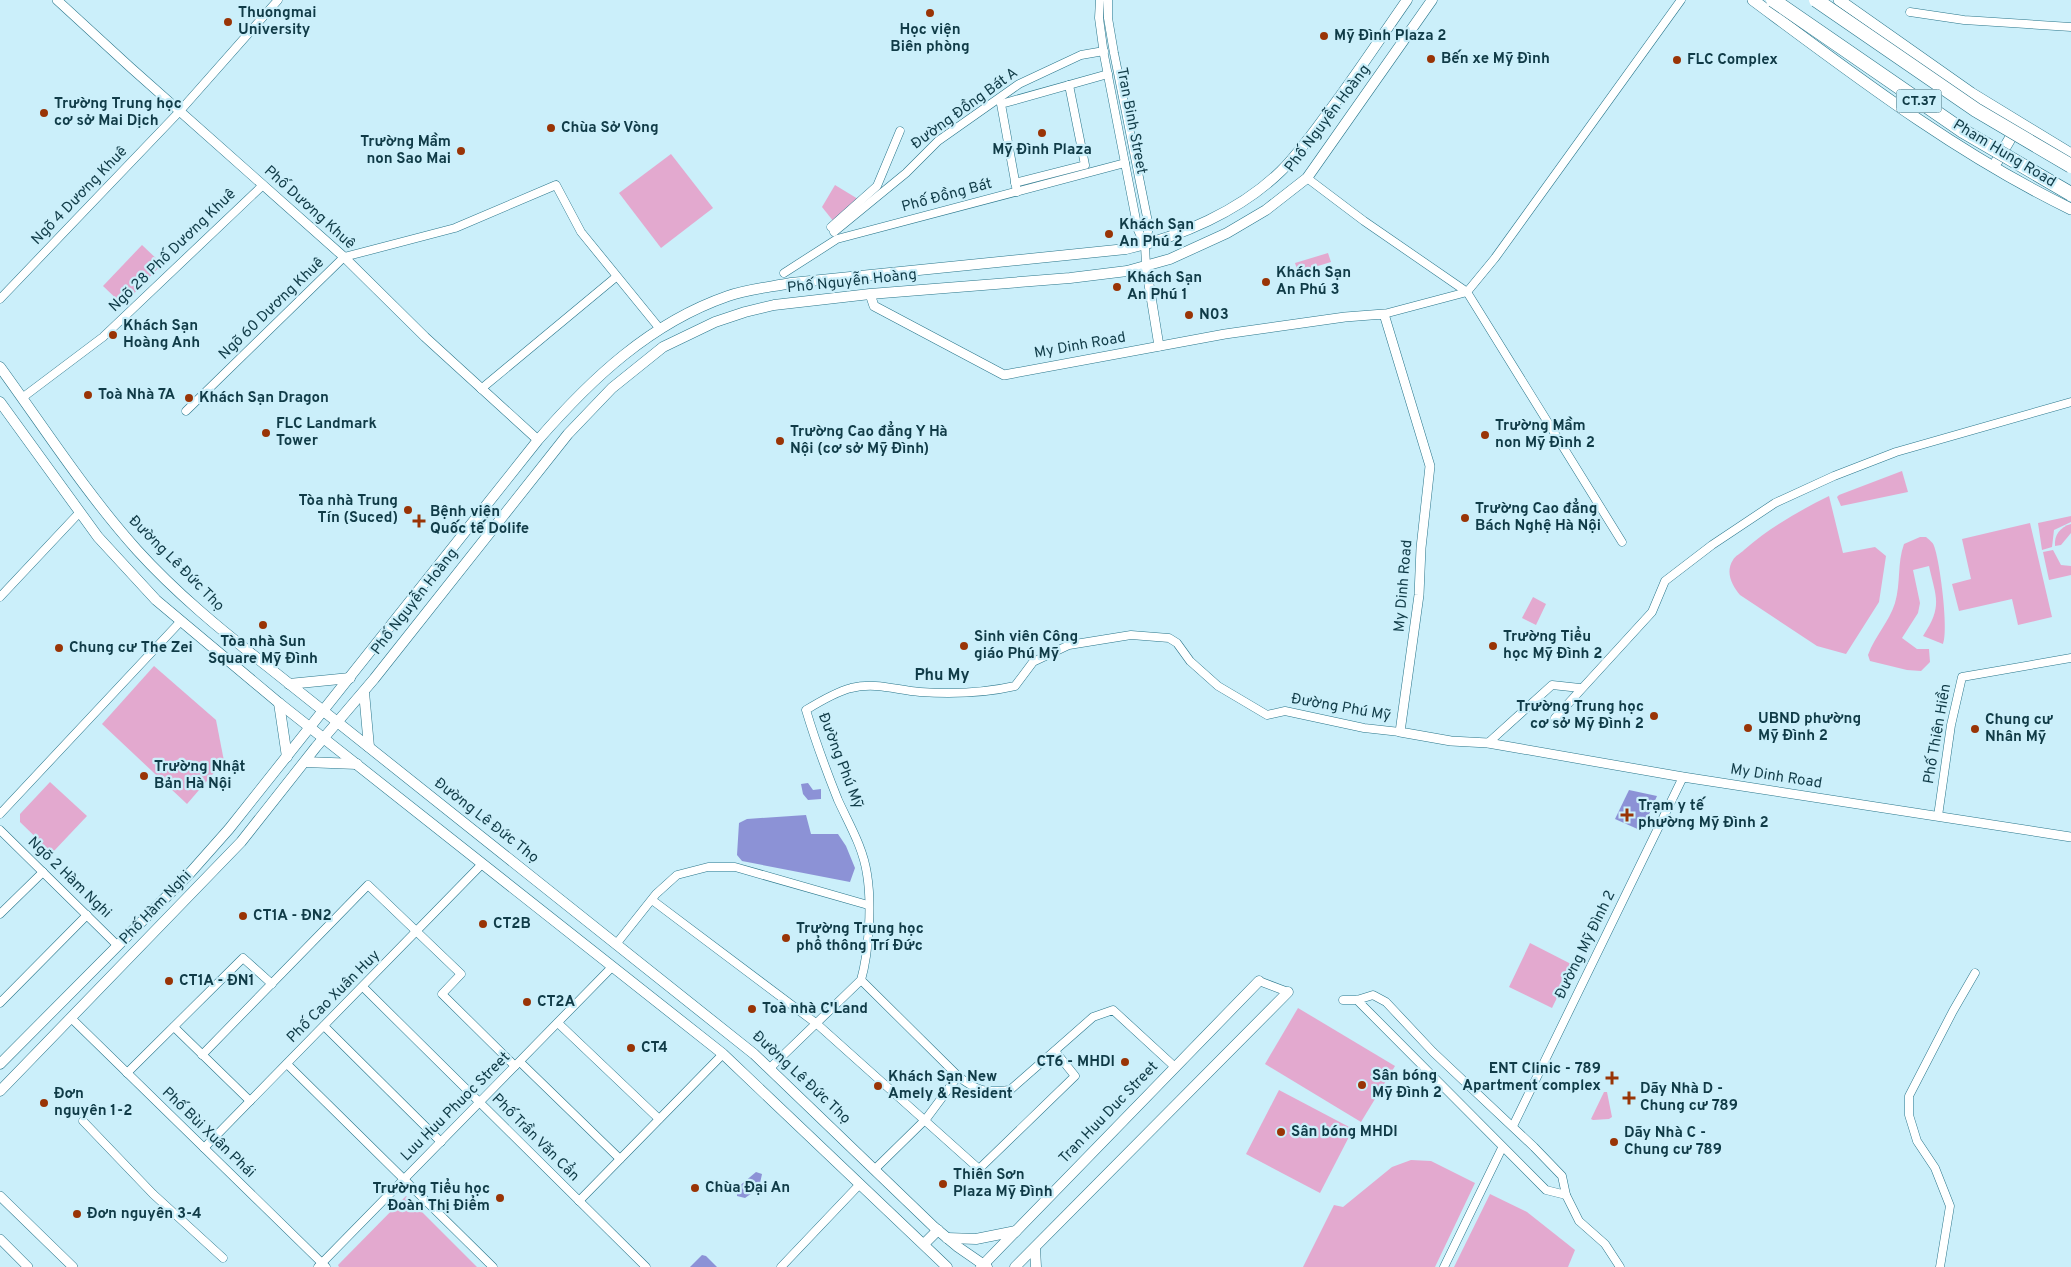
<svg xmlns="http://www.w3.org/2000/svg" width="2071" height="1267" font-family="Overpass,sans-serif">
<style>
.green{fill:#e3a9cf}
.water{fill:#8c92d6}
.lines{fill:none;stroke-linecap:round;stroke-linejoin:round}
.minor-casing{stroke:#28758a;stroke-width:9}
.tertiary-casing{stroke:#28758a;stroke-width:10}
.secondary-casing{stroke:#28758a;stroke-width:11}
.primary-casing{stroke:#28758a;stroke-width:12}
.minor{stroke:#fff;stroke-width:8}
.tertiary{stroke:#fff;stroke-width:9}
.secondary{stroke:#fff;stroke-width:10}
.primary{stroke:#fff;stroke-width:11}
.motorway-bridge-casing{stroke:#28758a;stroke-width:15;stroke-linecap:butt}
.motorway-bridge{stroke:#fff;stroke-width:14}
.poi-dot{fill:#993406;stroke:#cbeffa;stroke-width:2}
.labels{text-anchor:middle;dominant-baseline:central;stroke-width:4.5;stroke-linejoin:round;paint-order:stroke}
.shield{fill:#cbeffa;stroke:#48717d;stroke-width:1}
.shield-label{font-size:14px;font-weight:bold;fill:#103b47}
.poi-label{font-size:15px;font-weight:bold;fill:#103b47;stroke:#cbeffa;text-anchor:start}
.street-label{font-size:15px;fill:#103b47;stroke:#cbeffa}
.neighbourhood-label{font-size:16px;font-weight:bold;fill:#103b47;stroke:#cbeffa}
</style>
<rect width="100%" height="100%" fill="#cbeffa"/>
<g class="green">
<path d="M 671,154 L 713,208 L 661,248 L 619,193 Z"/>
<path d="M 835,185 L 858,199 L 834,222 L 822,207 Z"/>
<path d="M 142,245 L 162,264 L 123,305 L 103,286 Z"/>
<path d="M 1328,253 L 1331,262 L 1298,272 L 1295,263 Z"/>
<path d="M 1902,471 L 1908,492 L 1841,506 L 1837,497 L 1839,495 Z"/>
<path d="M 1829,496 L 1843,553 L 1875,547 L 1886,556 L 1879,602 L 1846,654 L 1817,646 L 1740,595 C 1732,586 1725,572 1733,560 C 1735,556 1741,553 1744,550 C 1770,527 1799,511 1829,496 Z"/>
<path d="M 2071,516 L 2071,522 L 2054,530 L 2052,547 L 2042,550 L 2038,523 Z"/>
<path d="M 2030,523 L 2052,617 L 2018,625 L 2012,599 L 1959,611 L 1952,584 L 1971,579 L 1962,539 Z"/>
<path d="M 2071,524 L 2071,533 L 2061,545 L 2055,546 C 2054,535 2060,527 2071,524 Z"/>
<path d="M 1920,537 L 1926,537 C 1929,540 1933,542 1934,546 C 1940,561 1949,631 1943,644 L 1923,636 C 1943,606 1936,598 1929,566 L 1913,570 L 1920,603 L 1918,613 L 1902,638 L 1917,649 L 1929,649 L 1930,662 L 1921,671 L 1907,670 L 1870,661 L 1868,655 C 1875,636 1889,622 1895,603 C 1901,583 1897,563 1904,544 Z"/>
<path d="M 2053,550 L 2061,565 L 2071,566 L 2071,575 L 2049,580 L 2043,552 Z"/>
<path d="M 1533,597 L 1546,604 L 1536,625 L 1522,618 Z"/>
<path d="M 154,666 L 216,720 L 224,761 L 187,804 L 102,724 Z"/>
<path d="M 50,782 L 87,816 L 52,853 L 20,822 L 20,814 Z"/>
<path d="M 1530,943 L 1573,965 L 1552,1008 L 1509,987 Z"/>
<path d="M 1298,1008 L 1395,1066 L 1361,1122 L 1265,1064 Z"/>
<path d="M 1279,1090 L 1353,1129 L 1320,1193 L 1246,1154 Z"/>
<path d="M 1604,1092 L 1607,1092 L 1612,1117 L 1609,1119 L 1593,1120 L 1591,1119 Z"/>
<path d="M 1411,1160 L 1431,1161 L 1475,1183 L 1435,1267 L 1303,1267 L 1334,1205 L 1343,1207 L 1392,1167 Z"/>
<path d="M 1490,1194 L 1527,1212 L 1575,1250 L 1568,1267 L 1454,1267 Z"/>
<path d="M 406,1196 L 477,1267 L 339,1267 L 338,1265 Z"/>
</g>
<g class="water">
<path d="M 808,783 L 813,790 L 821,789 L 821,799 L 808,800 L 803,794 L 801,784 Z"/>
<path d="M 1629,790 L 1657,796 L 1642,831 L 1615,819 Z"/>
<path d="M 806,815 L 811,834 L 838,834 L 846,846 L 855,868 L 850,882 L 742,861 L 737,855 L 739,823 L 747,819 Z"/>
<path d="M 756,1172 L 762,1174 L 759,1188 L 745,1198 L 737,1196 L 737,1188 Z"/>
<path d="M 702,1255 L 706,1256 L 717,1267 L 690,1267 Z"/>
</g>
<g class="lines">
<g class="minor-casing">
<g id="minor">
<path d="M 1100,0 L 1099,18 L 1104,55 L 1138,230 L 1145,245 L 1146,266"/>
<path d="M 1108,0 L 1108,18 L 1114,53 L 1149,227 L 1145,245"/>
<path d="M 1910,12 L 1964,20 L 2071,27"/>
<path d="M 1307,178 L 1364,221 L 1467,292 L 1622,542"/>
<path d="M 1015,183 L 1085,165 L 1069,85"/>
<path d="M 1017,192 L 1001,104 L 1108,74"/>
<path d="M 831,227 L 877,186 L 900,131"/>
<path d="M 834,232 L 906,173 L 938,141 L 1019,84 L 1081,55 L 1104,51"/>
<path d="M 784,273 L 837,239 L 1125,163"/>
<path d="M 0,299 L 179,112 L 278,0"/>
<path d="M 1384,314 L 1467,292 L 1495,258 L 1681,0"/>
<path d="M 481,389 L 616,277"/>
<path d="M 22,398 L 103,337 L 263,185"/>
<path d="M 186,411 L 344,257 L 455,228 L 556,185 L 581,232 L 660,329"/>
<path d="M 0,597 L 79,513"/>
<path d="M 1555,718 L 1652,612 L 1665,581 L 1712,545 L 1775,503 L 1834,476 L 1896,452 L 2071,402"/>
<path d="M 1488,743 L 1552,685 L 1580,688"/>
<path d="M 0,814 L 180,622"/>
<path d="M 1938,816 L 1951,725 L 1962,677 L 2071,658"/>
<path d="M 0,830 L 118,946"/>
<path d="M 652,900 L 817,1024 L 979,1169 L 1075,1076 L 1055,1051"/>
<path d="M 0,914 L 43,872"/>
<path d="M 617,943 L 656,894 L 677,875 L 708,867 L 735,867 L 868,905"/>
<path d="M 861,980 L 958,1076 L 926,1119 L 875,1169"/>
<path d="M 1259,981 L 1288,992"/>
<path d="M 363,987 L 646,1267"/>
<path d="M 1343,1000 L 1357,1000 L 1373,995 L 1386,1002 L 1433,1052 L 1534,1147 L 1562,1176 L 1566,1195 L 1546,1190 L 1357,1000"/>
<path d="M 0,1003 L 87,915"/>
<path d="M 71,1018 L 326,1267"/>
<path d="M 558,1023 L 659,1119"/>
<path d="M 324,1026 L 441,1142"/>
<path d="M 174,1027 L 250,1101"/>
<path d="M 202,1055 L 368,885 L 461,974 L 442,994 L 515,1066"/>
<path d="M 520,1062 L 620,1159"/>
<path d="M 287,1064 L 493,1267"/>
<path d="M 770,1068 L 861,980 C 869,952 872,904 867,874 C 863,847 849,824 838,800 C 826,770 815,740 806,710 C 819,702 836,692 851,688 C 876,682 896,690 920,692 C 951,694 985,693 1015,686 L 1033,662 L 1069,645 L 1131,635 L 1169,638 L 1177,643 L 1190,661 L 1218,686 L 1267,715 L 1285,711 L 1364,728 L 1400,732"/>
<path d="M 127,1073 L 243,958 L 272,984"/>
<path d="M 958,1076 C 976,1091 986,1093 1010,1090 L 1093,1017 L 1113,1010 L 1175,1067"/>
<path d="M 83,1121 L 153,1194 L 223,1258"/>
<path d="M 1513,1126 L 1683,777"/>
<path d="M 204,1148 L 482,864"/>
<path d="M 1566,1195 L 1579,1221 L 1605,1244 L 1620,1267"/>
<path d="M 579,1201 L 723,1054"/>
<path d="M 318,1267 L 612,967"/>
<path d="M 781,1267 L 860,1184"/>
<path d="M 1444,1267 L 1502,1148"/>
<path d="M 1940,1267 L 1950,1206 L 1935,1168 L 1917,1141 L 1909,1115 L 1909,1096 L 1953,1011 L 1975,973"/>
</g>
</g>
<g class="tertiary-casing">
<g id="tertiary">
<path d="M 57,0 L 130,67 L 344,257 L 425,337 L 538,440"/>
<path d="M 1146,266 L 1159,346"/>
<path d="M 870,294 L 874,306 L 1004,375 L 1225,334 L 1345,317 L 1384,314 L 1430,466 L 1421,548 L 1419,595 L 1400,732 L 1451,741 L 1488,743 L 1683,777 L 2071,837"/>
<path d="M 476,518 L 491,530"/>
<path d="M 0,1196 L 73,1267"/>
<path d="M 0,1239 L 28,1267"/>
</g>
</g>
<g class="secondary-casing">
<g id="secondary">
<path d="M 0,367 C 45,429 86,493 137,550 C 176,593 221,630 267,666 L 754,1054 L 934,1227 L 958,1247 L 987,1267"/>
<path d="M 0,402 L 98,537 L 156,600 L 279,703 L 723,1054 L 947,1267"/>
<path d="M 289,684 L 350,678"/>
<path d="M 364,692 L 369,747"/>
<path d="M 279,703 L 287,757"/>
<path d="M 305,762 L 357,764"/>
<path d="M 0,1064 L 190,873 L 229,829 L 538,440 C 591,379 650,323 728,296 C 748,289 771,287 791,283 L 1126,249 C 1180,237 1240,211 1281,171 C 1297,155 1310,137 1324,118 C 1353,80 1379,40 1407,0"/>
<path d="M 0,1091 L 241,842 L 316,747 L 374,679 L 568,434 L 612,388 L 663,347 L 715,322 L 745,312 L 774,305 L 870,294 L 1070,278 L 1127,271 L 1170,259 L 1227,233 L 1266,210 L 1307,178 L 1432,0"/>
<path d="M 947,1238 L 976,1239 L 1016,1231"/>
<path d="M 924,1244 L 938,1230"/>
<path d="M 1035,1248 L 1036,1267"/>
<path d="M 981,1267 L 1259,981"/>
<path d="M 1015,1267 L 1288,992"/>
</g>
</g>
<g class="primary-casing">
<g id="primary">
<path d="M 1753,0 C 1854,75 1957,154 2071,209"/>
<path d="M 1839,0 L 1971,93 L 2071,154"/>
<path d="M 1997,161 L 2018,125"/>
</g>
</g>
<use href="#minor" class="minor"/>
<use href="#tertiary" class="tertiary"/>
<use href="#secondary" class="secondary"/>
<use href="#primary" class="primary"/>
<g class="motorway-bridge-casing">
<g id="motorway-bridge">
<path d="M 1773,0 L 1963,131 L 2071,194"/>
<path d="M 1816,0 L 1976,110 L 2071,166"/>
</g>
</g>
<use href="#motorway-bridge" class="motorway-bridge"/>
</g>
<g class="poi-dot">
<circle cx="930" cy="13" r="5"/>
<circle cx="228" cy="22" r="5"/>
<circle cx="1324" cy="36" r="5"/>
<circle cx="1431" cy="59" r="5"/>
<circle cx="1677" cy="60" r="5"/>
<circle cx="44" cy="113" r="5"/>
<circle cx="551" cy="128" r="5"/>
<circle cx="1042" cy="133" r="5"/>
<circle cx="461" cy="151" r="5"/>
<circle cx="1109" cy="234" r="5"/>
<circle cx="1266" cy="282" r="5"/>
<circle cx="1117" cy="287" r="5"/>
<circle cx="1189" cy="315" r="5"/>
<circle cx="113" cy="335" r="5"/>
<circle cx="88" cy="395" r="5"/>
<circle cx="189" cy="398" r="5"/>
<circle cx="266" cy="433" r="5"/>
<circle cx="1485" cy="435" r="5"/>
<circle cx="780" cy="441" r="5"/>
<circle cx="408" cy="510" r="5"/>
<circle cx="1465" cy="518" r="5"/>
<path d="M416.5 513.5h5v5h5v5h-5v5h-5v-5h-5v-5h5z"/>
<circle cx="263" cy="625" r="5"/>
<circle cx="964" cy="646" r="5"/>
<circle cx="1493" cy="646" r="5"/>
<circle cx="59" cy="648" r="5"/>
<circle cx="1654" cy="716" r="5"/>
<circle cx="1748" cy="728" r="5"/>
<circle cx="1975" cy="729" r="5"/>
<circle cx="144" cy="776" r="5"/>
<path d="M1624.5 807.5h5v5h5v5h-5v5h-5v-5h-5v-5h5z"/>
<circle cx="243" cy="916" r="5"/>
<circle cx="483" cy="924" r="5"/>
<circle cx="786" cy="938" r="5"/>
<circle cx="169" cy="981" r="5"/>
<circle cx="527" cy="1002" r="5"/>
<circle cx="752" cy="1009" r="5"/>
<circle cx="631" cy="1048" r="5"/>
<circle cx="1125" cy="1062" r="5"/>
<path d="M1609.5 1070.5h5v5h5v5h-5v5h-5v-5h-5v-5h5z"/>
<circle cx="1362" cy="1085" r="5"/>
<circle cx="878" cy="1086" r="5"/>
<path d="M1626.5 1090.5h5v5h5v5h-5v5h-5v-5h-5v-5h5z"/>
<circle cx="44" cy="1103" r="5"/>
<circle cx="1281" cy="1132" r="5"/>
<circle cx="1614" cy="1142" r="5"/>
<circle cx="943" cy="1184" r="5"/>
<circle cx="695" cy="1188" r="5"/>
<circle cx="500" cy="1198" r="5"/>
<circle cx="77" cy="1214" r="5"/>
</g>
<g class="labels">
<rect class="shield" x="1896.5" y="89.5" width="45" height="23" rx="4"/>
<g class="shield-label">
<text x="1919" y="101">CT.37</text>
</g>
<g class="poi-label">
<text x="238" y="13">Thuongmai<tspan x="238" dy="17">University</tspan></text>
<text x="930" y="30" text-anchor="middle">Học viện<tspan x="930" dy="17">Biên phòng</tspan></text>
<text x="1334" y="36">Mỹ Đình Plaza 2</text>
<text x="1441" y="59">Bến xe Mỹ Đình</text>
<text x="1687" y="60">FLC Complex</text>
<text x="54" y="104">Trường Trung học<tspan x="54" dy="17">cơ sở Mai Dịch</tspan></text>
<text x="561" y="128">Chùa Sở Vòng</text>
<text x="451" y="142" text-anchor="end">Trường Mầm<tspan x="451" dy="17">non Sao Mai</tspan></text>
<text x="1042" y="150" text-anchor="middle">Mỹ Đình Plaza</text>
<text x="1119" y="225">Khách Sạn<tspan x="1119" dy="17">An Phú 2</tspan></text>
<text x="1276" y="273">Khách Sạn<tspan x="1276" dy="17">An Phú 3</tspan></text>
<text x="1127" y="278">Khách Sạn<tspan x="1127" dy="17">An Phú 1</tspan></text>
<text x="1199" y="315">N03</text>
<text x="123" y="326">Khách Sạn<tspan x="123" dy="17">Hoàng Anh</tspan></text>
<text x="98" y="395">Toà Nhà 7A</text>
<text x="199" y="398">Khách Sạn Dragon</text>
<text x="276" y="424">FLC Landmark<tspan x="276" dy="17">Tower</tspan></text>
<text x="1495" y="426">Trường Mầm<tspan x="1495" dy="17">non Mỹ Đình 2</tspan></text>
<text x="790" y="432">Trường Cao đẳng Y Hà<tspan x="790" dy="17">Nội (cơ sở Mỹ Đình)</tspan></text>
<text x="398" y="501" text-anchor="end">Tòa nhà Trung<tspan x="398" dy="17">Tín (Suced)</tspan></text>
<text x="1475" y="509">Trường Cao đẳng<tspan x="1475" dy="17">Bách Nghệ Hà Nội</tspan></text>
<text x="430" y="512">Bệnh viện<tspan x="430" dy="17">Quốc tế Dolife</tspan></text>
<text x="974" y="637">Sinh viên Công<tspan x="974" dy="17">giáo Phú Mỹ</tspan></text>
<text x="1503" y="637">Trường Tiểu<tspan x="1503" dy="17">học Mỹ Đình 2</tspan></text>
<text x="263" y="642" text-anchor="middle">Tòa nhà Sun<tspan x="263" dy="17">Square Mỹ Đình</tspan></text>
<text x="69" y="648">Chung cư The Zei</text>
<text x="1644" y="707" text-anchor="end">Trường Trung học<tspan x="1644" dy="17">cơ sở Mỹ Đình 2</tspan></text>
<text x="1758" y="719">UBND phường<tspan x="1758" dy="17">Mỹ Đình 2</tspan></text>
<text x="1985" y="720">Chung cư<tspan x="1985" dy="17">Nhân Mỹ</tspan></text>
<text x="154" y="767">Trường Nhật<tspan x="154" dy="17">Bản Hà Nội</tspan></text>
<text x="1638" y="806">Trạm y tế<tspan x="1638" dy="17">phường Mỹ Đình 2</tspan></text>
<text x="253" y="916">CT1A - ĐN2</text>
<text x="493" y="924">CT2B</text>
<text x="796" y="929">Trường Trung học<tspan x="796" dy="17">phổ thông Trí Đức</tspan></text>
<text x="179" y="981">CT1A - ĐN1</text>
<text x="537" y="1002">CT2A</text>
<text x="762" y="1009">Toà nhà C'Land</text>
<text x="641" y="1048">CT4</text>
<text x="1115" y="1062" text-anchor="end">CT6 - MHDI</text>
<text x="1601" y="1069" text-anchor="end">ENT Clinic - 789<tspan x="1601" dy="17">Apartment complex</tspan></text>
<text x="1372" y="1076">Sân bóng<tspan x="1372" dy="17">Mỹ Đình 2</tspan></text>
<text x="888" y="1077">Khách Sạn New<tspan x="888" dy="17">Amely &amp; Resident</tspan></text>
<text x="1640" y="1089">Dãy Nhà D -<tspan x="1640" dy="17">Chung cư 789</tspan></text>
<text x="54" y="1094">Đơn<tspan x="54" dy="17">nguyên 1-2</tspan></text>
<text x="1291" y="1132">Sân bóng MHDI</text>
<text x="1624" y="1133">Dãy Nhà C -<tspan x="1624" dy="17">Chung cư 789</tspan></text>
<text x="953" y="1175">Thiên Sơn<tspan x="953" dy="17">Plaza Mỹ Đình</tspan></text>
<text x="705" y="1188">Chùa Đại An</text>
<text x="490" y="1189" text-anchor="end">Trường Tiểu học<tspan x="490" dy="17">Đoàn Thị Điểm</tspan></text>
<text x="87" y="1214">Đơn nguyên 3-4</text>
</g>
<g class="street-label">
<text transform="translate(965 109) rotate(-36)">Đường Đồng Bát A</text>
<text transform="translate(1328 119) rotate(-53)">Phố Nguyễn Hoàng</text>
<text transform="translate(1131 121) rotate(79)">Tran Binh Street</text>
<text transform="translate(2004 154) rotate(31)">Pham Hung Road</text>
<text transform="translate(80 196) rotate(-46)">Ngõ 4 Dương Khuê</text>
<text transform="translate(947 196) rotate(-15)">Phố Đồng Bát</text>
<text transform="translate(309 208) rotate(42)">Phố Dương Khuê</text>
<text transform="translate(173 251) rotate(-44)">Ngõ 28 Phố Dương Khuê</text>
<text transform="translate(852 282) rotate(-6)">Phố Nguyễn Hoàng</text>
<text transform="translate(272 309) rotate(-44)">Ngõ 60 Dương Khuê</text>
<text transform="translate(1080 346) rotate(-10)">My Dinh Road</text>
<text transform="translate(176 564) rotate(45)">Đường Lê Đức Thọ</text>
<text transform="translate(1404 586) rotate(-85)">My Dinh Road</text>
<text transform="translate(415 602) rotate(-52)">Phố Nguyễn Hoàng</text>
<text transform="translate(1341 708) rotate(10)">Đường Phú Mỹ</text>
<text transform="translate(1938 734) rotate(-80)">Phố Thiên Hiền</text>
<text transform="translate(840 761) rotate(69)">Đường Phú Mỹ</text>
<text transform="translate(1776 777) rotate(9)">My Dinh Road</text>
<text transform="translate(486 821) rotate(38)">Đường Lê Đức Thọ</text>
<text transform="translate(69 878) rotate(44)">Ngõ 2 Hàm Nghi</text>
<text transform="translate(156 908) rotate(-46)">Phố Hàm Nghi</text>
<text transform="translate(1586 945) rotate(-64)">Đường Mỹ Đình 2</text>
<text transform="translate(334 997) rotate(-45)">Phố Cao Xuân Huy</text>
<text transform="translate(801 1078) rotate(43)">Đường Lê Đức Thọ</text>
<text transform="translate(456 1107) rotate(-45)">Luu Huu Phuoc Street</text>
<text transform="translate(1109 1113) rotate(-46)">Tran Huu Duc Street</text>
<text transform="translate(208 1133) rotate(44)">Phố Bùi Xuân Phái</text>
<text transform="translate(535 1138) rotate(45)">Phố Trần Văn Cẩn</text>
</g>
<g class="neighbourhood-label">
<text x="942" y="676">Phu My</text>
</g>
</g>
</svg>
